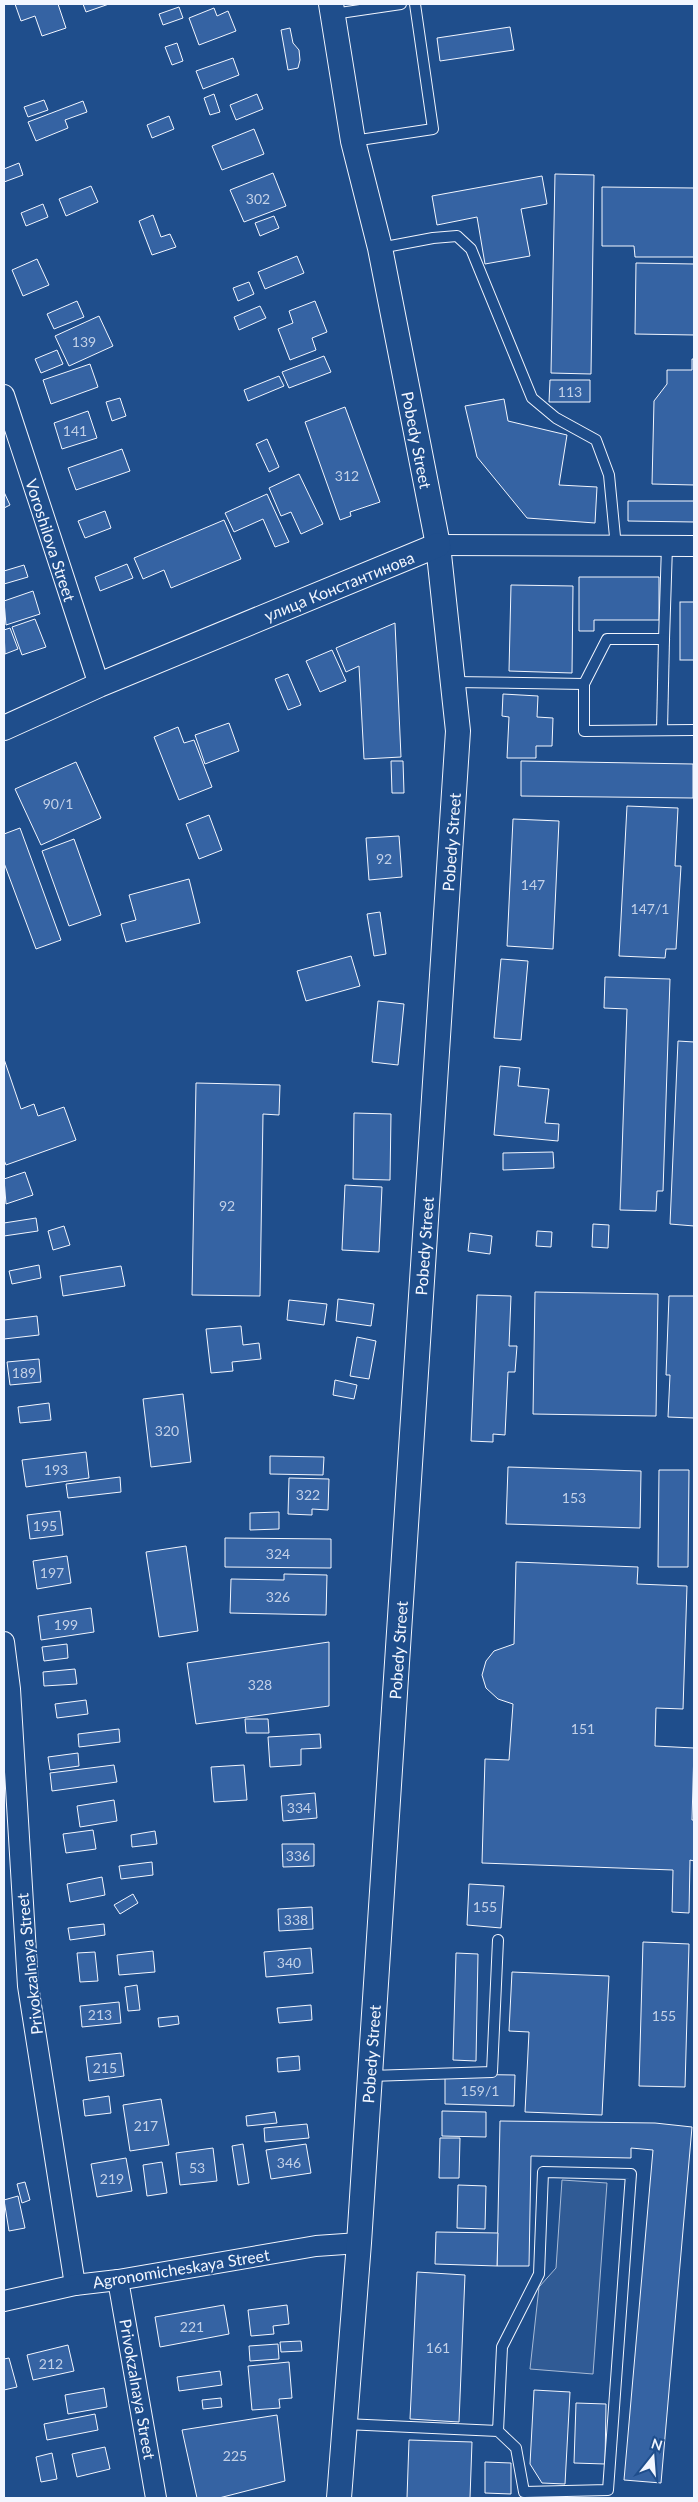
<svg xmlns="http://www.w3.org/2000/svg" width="698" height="2502" font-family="Lato,sans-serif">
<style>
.parking{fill:#305b95;stroke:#a8bbd7}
.building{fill:#3563a3;stroke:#f2f6ff}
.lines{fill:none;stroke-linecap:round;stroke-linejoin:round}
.service-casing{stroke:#f2f6ff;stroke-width:12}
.minor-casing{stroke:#f2f6ff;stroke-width:22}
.tertiary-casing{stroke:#f2f6ff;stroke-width:26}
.service{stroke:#1f4e8c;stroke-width:10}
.minor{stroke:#1f4e8c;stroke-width:20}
.tertiary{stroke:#1f4e8c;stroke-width:24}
.labels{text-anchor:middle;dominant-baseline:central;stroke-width:4;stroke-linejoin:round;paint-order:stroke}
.number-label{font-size:14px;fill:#c3d1e8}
.street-label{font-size:16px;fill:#f2f6ff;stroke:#1f4e8c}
</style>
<rect width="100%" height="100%" fill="#1f4e8c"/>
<path class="parking" d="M 562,2180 L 607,2183 L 593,2374 L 530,2369 L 539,2287 L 556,2268 Z"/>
<g class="building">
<path d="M 15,4 L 58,4 L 66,28 L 42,36 L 35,16 L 21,21 Z"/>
<path d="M 83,4 L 109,4 L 86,12 Z"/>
<path d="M 179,7 L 183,18 L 163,25 L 159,14 Z"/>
<path d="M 214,8 L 217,16 L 228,11 L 236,31 L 199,45 L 189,18 Z"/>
<path d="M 510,27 L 514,50 L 440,61 L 437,38 Z"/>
<path d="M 290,28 L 293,43 L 299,50 L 300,60 L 298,68 L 288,70 L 281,30 Z"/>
<path d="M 177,43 L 183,61 L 172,65 L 165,47 Z"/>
<path d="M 233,58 L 239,75 L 203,89 L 196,71 Z"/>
<path d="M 214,94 L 220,112 L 210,115 L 204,98 Z"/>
<path d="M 257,94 L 263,109 L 236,120 L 230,105 Z"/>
<path d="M 44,100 L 48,110 L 28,117 L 24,107 Z"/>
<path d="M 83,101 L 87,112 L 65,120 L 68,128 L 36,141 L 28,122 Z"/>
<path d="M 169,116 L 174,129 L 152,138 L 147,125 Z"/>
<path d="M 254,129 L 264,154 L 222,170 L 212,146 Z"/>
<path d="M 19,163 L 23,175 L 4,182 L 4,169 Z"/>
<path d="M 273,173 L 286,206 L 244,222 L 230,190 Z"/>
<path d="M 555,174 L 594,175 L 591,374 L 551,373 Z"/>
<path d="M 542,176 L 547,204 L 521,209 L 530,256 L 485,264 L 477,217 L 437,225 L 432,196 Z"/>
<path d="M 91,186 L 98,202 L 66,216 L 59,199 Z"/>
<path d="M 602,187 L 694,188 L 694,257 L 635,257 L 634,246 L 602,246 Z"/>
<path d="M 43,204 L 48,217 L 26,226 L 21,213 Z"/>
<path d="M 153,215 L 161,237 L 170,234 L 176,247 L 152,255 L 139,221 Z"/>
<path d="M 274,216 L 279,228 L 260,236 L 255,223 Z"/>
<path d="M 297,256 L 304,273 L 265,289 L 258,272 Z"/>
<path d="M 37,259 L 49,285 L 23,296 L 12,270 Z"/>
<path d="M 636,263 L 694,264 L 694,335 L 635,334 Z"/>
<path d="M 249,282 L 254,294 L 238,301 L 233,288 Z"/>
<path d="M 77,301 L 84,317 L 54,329 L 47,314 Z"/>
<path d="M 315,301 L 327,332 L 312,338 L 316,350 L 290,360 L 278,329 L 293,323 L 289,311 Z"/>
<path d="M 260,306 L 266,318 L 239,330 L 234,317 Z"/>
<path d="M 99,316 L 113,346 L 69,366 L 55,336 Z"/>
<path d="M 57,350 L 63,364 L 41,373 L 35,359 Z"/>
<path d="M 324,356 L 331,372 L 289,388 L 282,372 Z"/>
<path d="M 692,359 L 694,359 L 694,485 L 652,484 L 654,401 L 667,384 L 667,370 L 692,370 Z"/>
<path d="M 90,364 L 98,387 L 51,404 L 43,380 Z"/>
<path d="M 279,376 L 284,386 L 248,401 L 244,390 Z"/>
<path d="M 550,380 L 590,380 L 590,402 L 549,402 Z"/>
<path d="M 120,398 L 126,416 L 112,421 L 106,402 Z"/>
<path d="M 504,399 L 508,421 L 567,435 L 559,485 L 597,487 L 595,523 L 527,518 L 477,457 L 465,406 Z"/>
<path d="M 345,407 L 380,502 L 350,512 L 351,516 L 340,520 L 305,422 Z"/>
<path d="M 88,411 L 97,438 L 62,449 L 54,423 Z"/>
<path d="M 267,439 L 279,467 L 269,472 L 256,444 Z"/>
<path d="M 122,449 L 130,471 L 76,490 L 68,468 Z"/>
<path d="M 299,474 L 323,524 L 301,534 L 291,512 L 281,516 L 269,488 Z"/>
<path d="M 4,492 L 10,505 L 4,508 Z"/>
<path d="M 267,494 L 289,542 L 275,547 L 263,519 L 234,532 L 225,513 Z"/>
<path d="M 628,501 L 694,501 L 694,522 L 628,521 Z"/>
<path d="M 105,511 L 111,528 L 85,538 L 78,521 Z"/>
<path d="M 224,520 L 241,559 L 171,588 L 164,570 L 143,579 L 134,558 Z"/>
<path d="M 127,564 L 133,578 L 100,591 L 95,577 Z"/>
<path d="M 24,565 L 28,577 L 4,584 L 4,571 Z"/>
<path d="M 579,577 L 659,577 L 659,620 L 594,620 L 594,631 L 579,631 Z"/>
<path d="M 511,585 L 573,586 L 572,673 L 509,671 Z"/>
<path d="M 33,591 L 40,614 L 6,625 L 4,601 Z"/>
<rect x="680" y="602" width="14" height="58"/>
<path d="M 35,619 L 46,647 L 22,655 L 12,627 Z"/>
<path d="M 395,623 L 401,757 L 364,759 L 359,666 L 346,672 L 336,648 Z"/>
<path d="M 10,628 L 18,649 L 5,654 L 4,630 Z"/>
<path d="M 332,650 L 346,681 L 320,692 L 306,661 Z"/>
<path d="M 288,674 L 301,705 L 288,710 L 275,679 Z"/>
<path d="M 503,694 L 538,696 L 537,717 L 553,718 L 552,746 L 536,746 L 536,758 L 507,758 L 509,717 L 502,716 Z"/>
<path d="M 229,723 L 239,751 L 205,764 L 195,735 Z"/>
<path d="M 178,727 L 184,743 L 194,740 L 212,787 L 179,800 L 154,737 Z"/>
<path d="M 391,761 L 403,761 L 404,793 L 392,793 Z"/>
<path d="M 521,761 L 693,764 L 693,798 L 521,796 Z"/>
<path d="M 76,762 L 101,818 L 41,845 L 15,789 Z"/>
<path d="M 627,806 L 678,808 L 675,866 L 681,866 L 676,949 L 666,949 L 665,958 L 619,956 Z"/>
<path d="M 209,815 L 222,850 L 199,859 L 186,824 Z"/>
<path d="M 513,819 L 559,821 L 553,949 L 507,946 Z"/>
<path d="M 20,828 L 61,940 L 36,949 L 4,863 L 4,834 Z"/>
<path d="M 399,836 L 402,877 L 369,880 L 366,838 Z"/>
<path d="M 74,839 L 101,915 L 69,926 L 42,851 Z"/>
<path d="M 189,879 L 200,923 L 126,942 L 121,924 L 136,920 L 129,895 Z"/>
<path d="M 380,912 L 386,954 L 374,956 L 367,914 Z"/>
<path d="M 351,956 L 360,986 L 306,1001 L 297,971 Z"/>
<path d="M 501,959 L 528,961 L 521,1040 L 494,1038 Z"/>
<path d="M 605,977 L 670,979 L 663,1191 L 657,1191 L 656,1211 L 620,1210 L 627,1009 L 604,1008 Z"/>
<path d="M 378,1001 L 404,1004 L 398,1065 L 372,1062 Z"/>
<path d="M 678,1041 L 694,1042 L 694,1226 L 670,1224 Z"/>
<path d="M 4,1059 L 21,1109 L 34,1104 L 38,1116 L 64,1107 L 76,1140 L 6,1165 L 4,1160 Z"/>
<path d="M 500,1066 L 520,1068 L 518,1086 L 549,1089 L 545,1123 L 559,1124 L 558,1141 L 494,1135 Z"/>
<path d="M 196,1083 L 280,1085 L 279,1115 L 263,1114 L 260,1296 L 192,1295 Z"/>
<path d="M 354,1113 L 391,1114 L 390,1180 L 353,1179 Z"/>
<path d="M 553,1152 L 554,1168 L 503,1170 L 503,1153 Z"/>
<path d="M 25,1172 L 33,1195 L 6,1204 L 4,1179 Z"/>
<path d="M 345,1185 L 382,1187 L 379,1252 L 342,1250 Z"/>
<path d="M 36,1218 L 38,1231 L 4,1236 L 4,1223 Z"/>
<path d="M 593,1224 L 609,1225 L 608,1248 L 592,1247 Z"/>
<path d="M 64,1226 L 70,1245 L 53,1250 L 48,1231 Z"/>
<path d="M 537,1231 L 552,1232 L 551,1247 L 536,1246 Z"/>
<path d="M 470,1233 L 492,1236 L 490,1254 L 468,1251 Z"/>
<path d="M 39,1265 L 41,1278 L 12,1284 L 9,1271 Z"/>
<path d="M 121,1266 L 125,1286 L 63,1296 L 60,1276 Z"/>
<path d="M 535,1292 L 658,1294 L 656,1416 L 533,1414 Z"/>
<path d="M 477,1295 L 511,1296 L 509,1346 L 517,1346 L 515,1372 L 508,1372 L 505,1435 L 493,1434 L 493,1442 L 471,1441 Z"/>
<path d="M 669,1296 L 694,1296 L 694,1418 L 668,1417 L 670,1375 L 666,1375 Z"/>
<path d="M 338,1299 L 374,1304 L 371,1326 L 336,1321 Z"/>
<path d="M 289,1300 L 327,1304 L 324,1325 L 287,1320 Z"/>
<path d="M 37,1316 L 39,1335 L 4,1339 L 4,1320 Z"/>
<path d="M 241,1326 L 243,1345 L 259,1343 L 261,1359 L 232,1362 L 233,1371 L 211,1373 L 206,1329 Z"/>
<path d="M 357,1337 L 376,1341 L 369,1379 L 350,1376 Z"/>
<path d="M 39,1359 L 41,1382 L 10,1385 L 7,1362 Z"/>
<path d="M 335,1380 L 357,1385 L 354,1399 L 333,1395 Z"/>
<path d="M 183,1394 L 191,1462 L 151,1467 L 143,1399 Z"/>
<path d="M 49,1403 L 51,1420 L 20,1423 L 18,1407 Z"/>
<path d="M 86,1452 L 89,1478 L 26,1487 L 22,1460 Z"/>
<path d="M 270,1456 L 324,1457 L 323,1475 L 270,1474 Z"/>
<path d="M 508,1467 L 641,1471 L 640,1528 L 506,1524 Z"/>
<path d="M 659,1470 L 689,1470 L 688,1567 L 658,1567 Z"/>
<path d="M 120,1477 L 121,1492 L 68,1498 L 66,1484 Z"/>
<path d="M 289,1478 L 329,1479 L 328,1510 L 312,1509 L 312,1515 L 288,1514 Z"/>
<path d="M 60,1511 L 63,1535 L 30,1539 L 27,1515 Z"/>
<path d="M 279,1512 L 279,1529 L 250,1530 L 250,1513 Z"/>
<path d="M 225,1538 L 331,1539 L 331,1568 L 225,1567 Z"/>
<path d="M 186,1546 L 198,1631 L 159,1637 L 146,1552 Z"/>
<path d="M 67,1556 L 71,1583 L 37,1589 L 33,1561 Z"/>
<path d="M 516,1562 L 638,1567 L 637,1584 L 687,1586 L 683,1709 L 656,1708 L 655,1746 L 694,1748 L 692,1820 L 694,1820 L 694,1861 L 690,1860 L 689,1913 L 672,1912 L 673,1870 L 482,1863 L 485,1759 L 509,1760 L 513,1704 L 498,1699 L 486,1688 L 482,1675 L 486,1661 L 494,1651 L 514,1644 Z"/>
<path d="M 284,1574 L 327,1575 L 326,1615 L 230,1613 L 231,1579 L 284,1580 Z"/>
<path d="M 91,1608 L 94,1632 L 41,1640 L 38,1616 Z"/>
<path d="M 329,1642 L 329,1706 L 196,1724 L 187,1663 Z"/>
<path d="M 67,1644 L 68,1658 L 44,1661 L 42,1647 Z"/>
<path d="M 75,1669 L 77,1684 L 44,1686 L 43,1672 Z"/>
<path d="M 86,1700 L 88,1714 L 57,1718 L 55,1704 Z"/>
<path d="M 245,1719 L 268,1719 L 269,1733 L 246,1733 Z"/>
<path d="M 119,1729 L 120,1742 L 79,1747 L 78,1734 Z"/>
<path d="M 320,1734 L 321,1748 L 301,1749 L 301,1765 L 270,1767 L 268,1737 Z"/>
<path d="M 78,1753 L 79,1766 L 50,1770 L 48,1757 Z"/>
<path d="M 114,1765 L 117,1782 L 52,1791 L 50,1773 Z"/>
<path d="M 244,1765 L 247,1800 L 214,1802 L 211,1767 Z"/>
<path d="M 315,1793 L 317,1818 L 283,1821 L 281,1796 Z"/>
<path d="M 114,1800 L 117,1821 L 80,1827 L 77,1806 Z"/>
<path d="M 93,1830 L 96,1849 L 66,1853 L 63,1834 Z"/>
<path d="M 155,1831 L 157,1844 L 132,1847 L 131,1835 Z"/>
<path d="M 282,1844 L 314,1844 L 314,1866 L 283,1867 Z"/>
<path d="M 152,1862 L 153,1875 L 121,1879 L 119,1866 Z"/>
<path d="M 102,1877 L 105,1895 L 70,1902 L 67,1884 Z"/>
<path d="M 469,1884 L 504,1886 L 501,1928 L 467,1925 Z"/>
<path d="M 133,1894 L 138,1903 L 120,1914 L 114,1905 Z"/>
<path d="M 312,1907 L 313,1929 L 279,1931 L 278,1909 Z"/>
<path d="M 104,1924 L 105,1935 L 70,1940 L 68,1928 Z"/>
<path d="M 643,1942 L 689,1944 L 685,2087 L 639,2086 Z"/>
<path d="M 311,1948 L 313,1973 L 266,1977 L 264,1952 Z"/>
<path d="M 153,1951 L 155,1972 L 119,1975 L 117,1955 Z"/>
<path d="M 95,1952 L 98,1981 L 80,1982 L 77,1953 Z"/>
<path d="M 456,1953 L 478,1954 L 476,2061 L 453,2060 Z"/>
<path d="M 512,1972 L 609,1976 L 602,2115 L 525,2112 L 529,2032 L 509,2031 Z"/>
<path d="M 137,1985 L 140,2010 L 128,2011 L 125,1987 Z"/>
<path d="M 119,2002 L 121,2023 L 82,2027 L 80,2006 Z"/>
<path d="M 311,2005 L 312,2020 L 279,2023 L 277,2008 Z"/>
<path d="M 178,2016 L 179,2024 L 159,2027 L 158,2018 Z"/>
<path d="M 121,2053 L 124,2076 L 89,2081 L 86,2057 Z"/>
<path d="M 299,2056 L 300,2070 L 278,2072 L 277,2058 Z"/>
<path d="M 445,2074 L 515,2075 L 514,2106 L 445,2104 Z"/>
<path d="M 109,2096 L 111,2113 L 85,2116 L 83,2100 Z"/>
<path d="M 161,2099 L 169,2145 L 130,2151 L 123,2105 Z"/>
<path d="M 442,2111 L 486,2112 L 486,2137 L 442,2136 Z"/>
<path d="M 275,2112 L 277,2123 L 247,2126 L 246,2116 Z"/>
<path d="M 500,2121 L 655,2123 L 692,2127 L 661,2483 L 624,2480 L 653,2150 L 631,2148 L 631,2158 L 531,2156 L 529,2266 L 497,2266 Z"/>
<path d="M 307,2124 L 309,2138 L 265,2142 L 264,2128 Z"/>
<path d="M 440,2138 L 460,2138 L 459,2178 L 439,2178 Z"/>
<path d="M 243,2144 L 249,2183 L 238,2185 L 232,2146 Z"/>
<path d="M 306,2144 L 311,2173 L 271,2179 L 266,2150 Z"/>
<path d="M 213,2148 L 217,2181 L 180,2185 L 176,2153 Z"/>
<path d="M 126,2158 L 132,2191 L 97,2197 L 91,2164 Z"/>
<path d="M 162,2162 L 167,2193 L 147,2196 L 143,2165 Z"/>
<path d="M 25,2182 L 30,2200 L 22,2203 L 17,2184 Z"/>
<path d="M 458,2185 L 486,2186 L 485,2229 L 457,2228 Z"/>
<path d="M 18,2196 L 25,2228 L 9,2231 L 4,2200 Z"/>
<path d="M 436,2232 L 498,2233 L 497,2266 L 435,2264 Z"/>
<path d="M 417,2272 L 465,2275 L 459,2422 L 410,2419 Z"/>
<path d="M 224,2305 L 229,2334 L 160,2347 L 155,2317 Z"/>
<path d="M 287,2305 L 289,2324 L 273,2326 L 274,2334 L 251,2336 L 248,2310 Z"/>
<path d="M 301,2341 L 302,2351 L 281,2352 L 280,2342 Z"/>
<path d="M 278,2344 L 279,2359 L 250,2361 L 249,2346 Z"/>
<path d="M 68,2345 L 74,2371 L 33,2380 L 27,2355 Z"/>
<path d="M 9,2358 L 17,2387 L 4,2390 L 4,2359 Z"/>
<path d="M 289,2362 L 292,2398 L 279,2399 L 280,2408 L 252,2410 L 248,2366 Z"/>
<path d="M 220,2371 L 222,2385 L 179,2391 L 177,2377 Z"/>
<path d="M 104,2388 L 107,2407 L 68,2414 L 65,2395 Z"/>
<path d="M 534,2390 L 570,2392 L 565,2484 L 542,2483 L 530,2464 Z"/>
<path d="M 221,2398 L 222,2407 L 203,2409 L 202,2400 Z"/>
<path d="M 576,2403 L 606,2404 L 605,2464 L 574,2463 Z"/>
<path d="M 95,2414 L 98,2430 L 47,2440 L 44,2424 Z"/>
<path d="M 277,2415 L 285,2481 L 219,2498 L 197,2498 L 182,2430 Z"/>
<path d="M 409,2440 L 472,2442 L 470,2498 L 407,2498 Z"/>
<path d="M 105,2447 L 110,2469 L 77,2477 L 72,2454 Z"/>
<path d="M 52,2453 L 57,2479 L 41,2482 L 36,2457 Z"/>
<path d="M 485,2462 L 511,2463 L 511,2494 L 485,2493 Z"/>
</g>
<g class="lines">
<g class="service-casing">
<g id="service">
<path d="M 333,14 L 401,4"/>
<path d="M 353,141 L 433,129 L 415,4"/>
<path d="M 380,248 L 433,238 L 457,236 L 471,249 L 532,398 L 556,418 L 596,440 L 609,475 L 616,547"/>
<path d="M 667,546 L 664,639 L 607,639 L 584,684 L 584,731 L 694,730"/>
<path d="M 453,682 L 584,684"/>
<path d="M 662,730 L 664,639"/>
<path d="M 370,2076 L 492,2072 L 498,1940"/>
<path d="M 345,2424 L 498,2431 L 516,2448 L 524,2492 L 608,2490 L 631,2174 L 543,2172 L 539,2274 L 502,2347 L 498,2431"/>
</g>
</g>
<g class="minor-casing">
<g id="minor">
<path d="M 4,395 L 99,685"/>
<path d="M 438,545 L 694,546"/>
<path d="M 4,1642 L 10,1689 L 28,1986 L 75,2285"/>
<path d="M 118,2280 L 156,2498"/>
<path d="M 4,2301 L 75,2285 L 118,2280 L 316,2246 L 359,2243"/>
</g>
</g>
<g class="tertiary-casing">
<g id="tertiary">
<path d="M 331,4 L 353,141 L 380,248 L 438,545 L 458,731 L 359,2243 L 339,2498"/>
<path d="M 4,728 L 99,685 L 438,545"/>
</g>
</g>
<use href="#service" class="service"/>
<use href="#minor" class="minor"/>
<use href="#tertiary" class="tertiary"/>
</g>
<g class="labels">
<g class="number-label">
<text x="258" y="198">302</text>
<text x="84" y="341">139</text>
<text x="570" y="391">113</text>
<text x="75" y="430">141</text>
<text x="347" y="475">312</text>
<text x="58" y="803">90/1</text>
<text x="384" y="858">92</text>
<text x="533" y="884">147</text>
<text x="650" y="908">147/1</text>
<text x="227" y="1205">92</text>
<text x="24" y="1372">189</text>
<text x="167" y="1430">320</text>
<text x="56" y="1469">193</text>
<text x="308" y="1494">322</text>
<text x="574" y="1497">153</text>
<text x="45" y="1525">195</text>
<text x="278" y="1553">324</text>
<text x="52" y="1572">197</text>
<text x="278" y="1596">326</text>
<text x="66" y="1624">199</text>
<text x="260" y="1684">328</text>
<text x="583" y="1728">151</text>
<text x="299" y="1807">334</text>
<text x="298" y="1855">336</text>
<text x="485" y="1906">155</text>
<text x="296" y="1919">338</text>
<text x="289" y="1962">340</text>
<text x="100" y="2014">213</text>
<text x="664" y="2015">155</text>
<text x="105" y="2067">215</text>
<text x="480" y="2090">159/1</text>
<text x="146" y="2125">217</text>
<text x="289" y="2162">346</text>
<text x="197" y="2167">53</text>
<text x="112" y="2178">219</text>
<text x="192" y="2326">221</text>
<text x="438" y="2347">161</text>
<text x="51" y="2363">212</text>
<text x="235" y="2455">225</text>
</g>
<g class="street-label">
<text transform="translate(417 440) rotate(79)">Pobedy Street</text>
<text transform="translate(51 540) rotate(72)">Voroshilova Street</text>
<text transform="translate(339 586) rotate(-22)">улица Константинова</text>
<text transform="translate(451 842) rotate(-86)">Pobedy Street</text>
<text transform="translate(424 1246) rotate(-86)">Pobedy Street</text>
<text transform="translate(398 1650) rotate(-86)">Pobedy Street</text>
<text transform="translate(29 1964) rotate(-96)">Privokzalnaya Street</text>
<text transform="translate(371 2054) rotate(-86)">Pobedy Street</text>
<text transform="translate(181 2268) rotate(-9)">Agronomicheskaya Street</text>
<text transform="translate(138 2389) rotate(80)">Privokzalnaya Street</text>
</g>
</g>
<rect width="698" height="2502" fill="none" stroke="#f2f6ff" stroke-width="10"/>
<g transform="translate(653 2457) rotate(17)" stroke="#1f4e8c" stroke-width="4" paint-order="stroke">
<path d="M0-4L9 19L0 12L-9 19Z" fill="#f2f6ff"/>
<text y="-8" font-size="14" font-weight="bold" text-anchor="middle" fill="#f2f6ff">N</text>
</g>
</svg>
